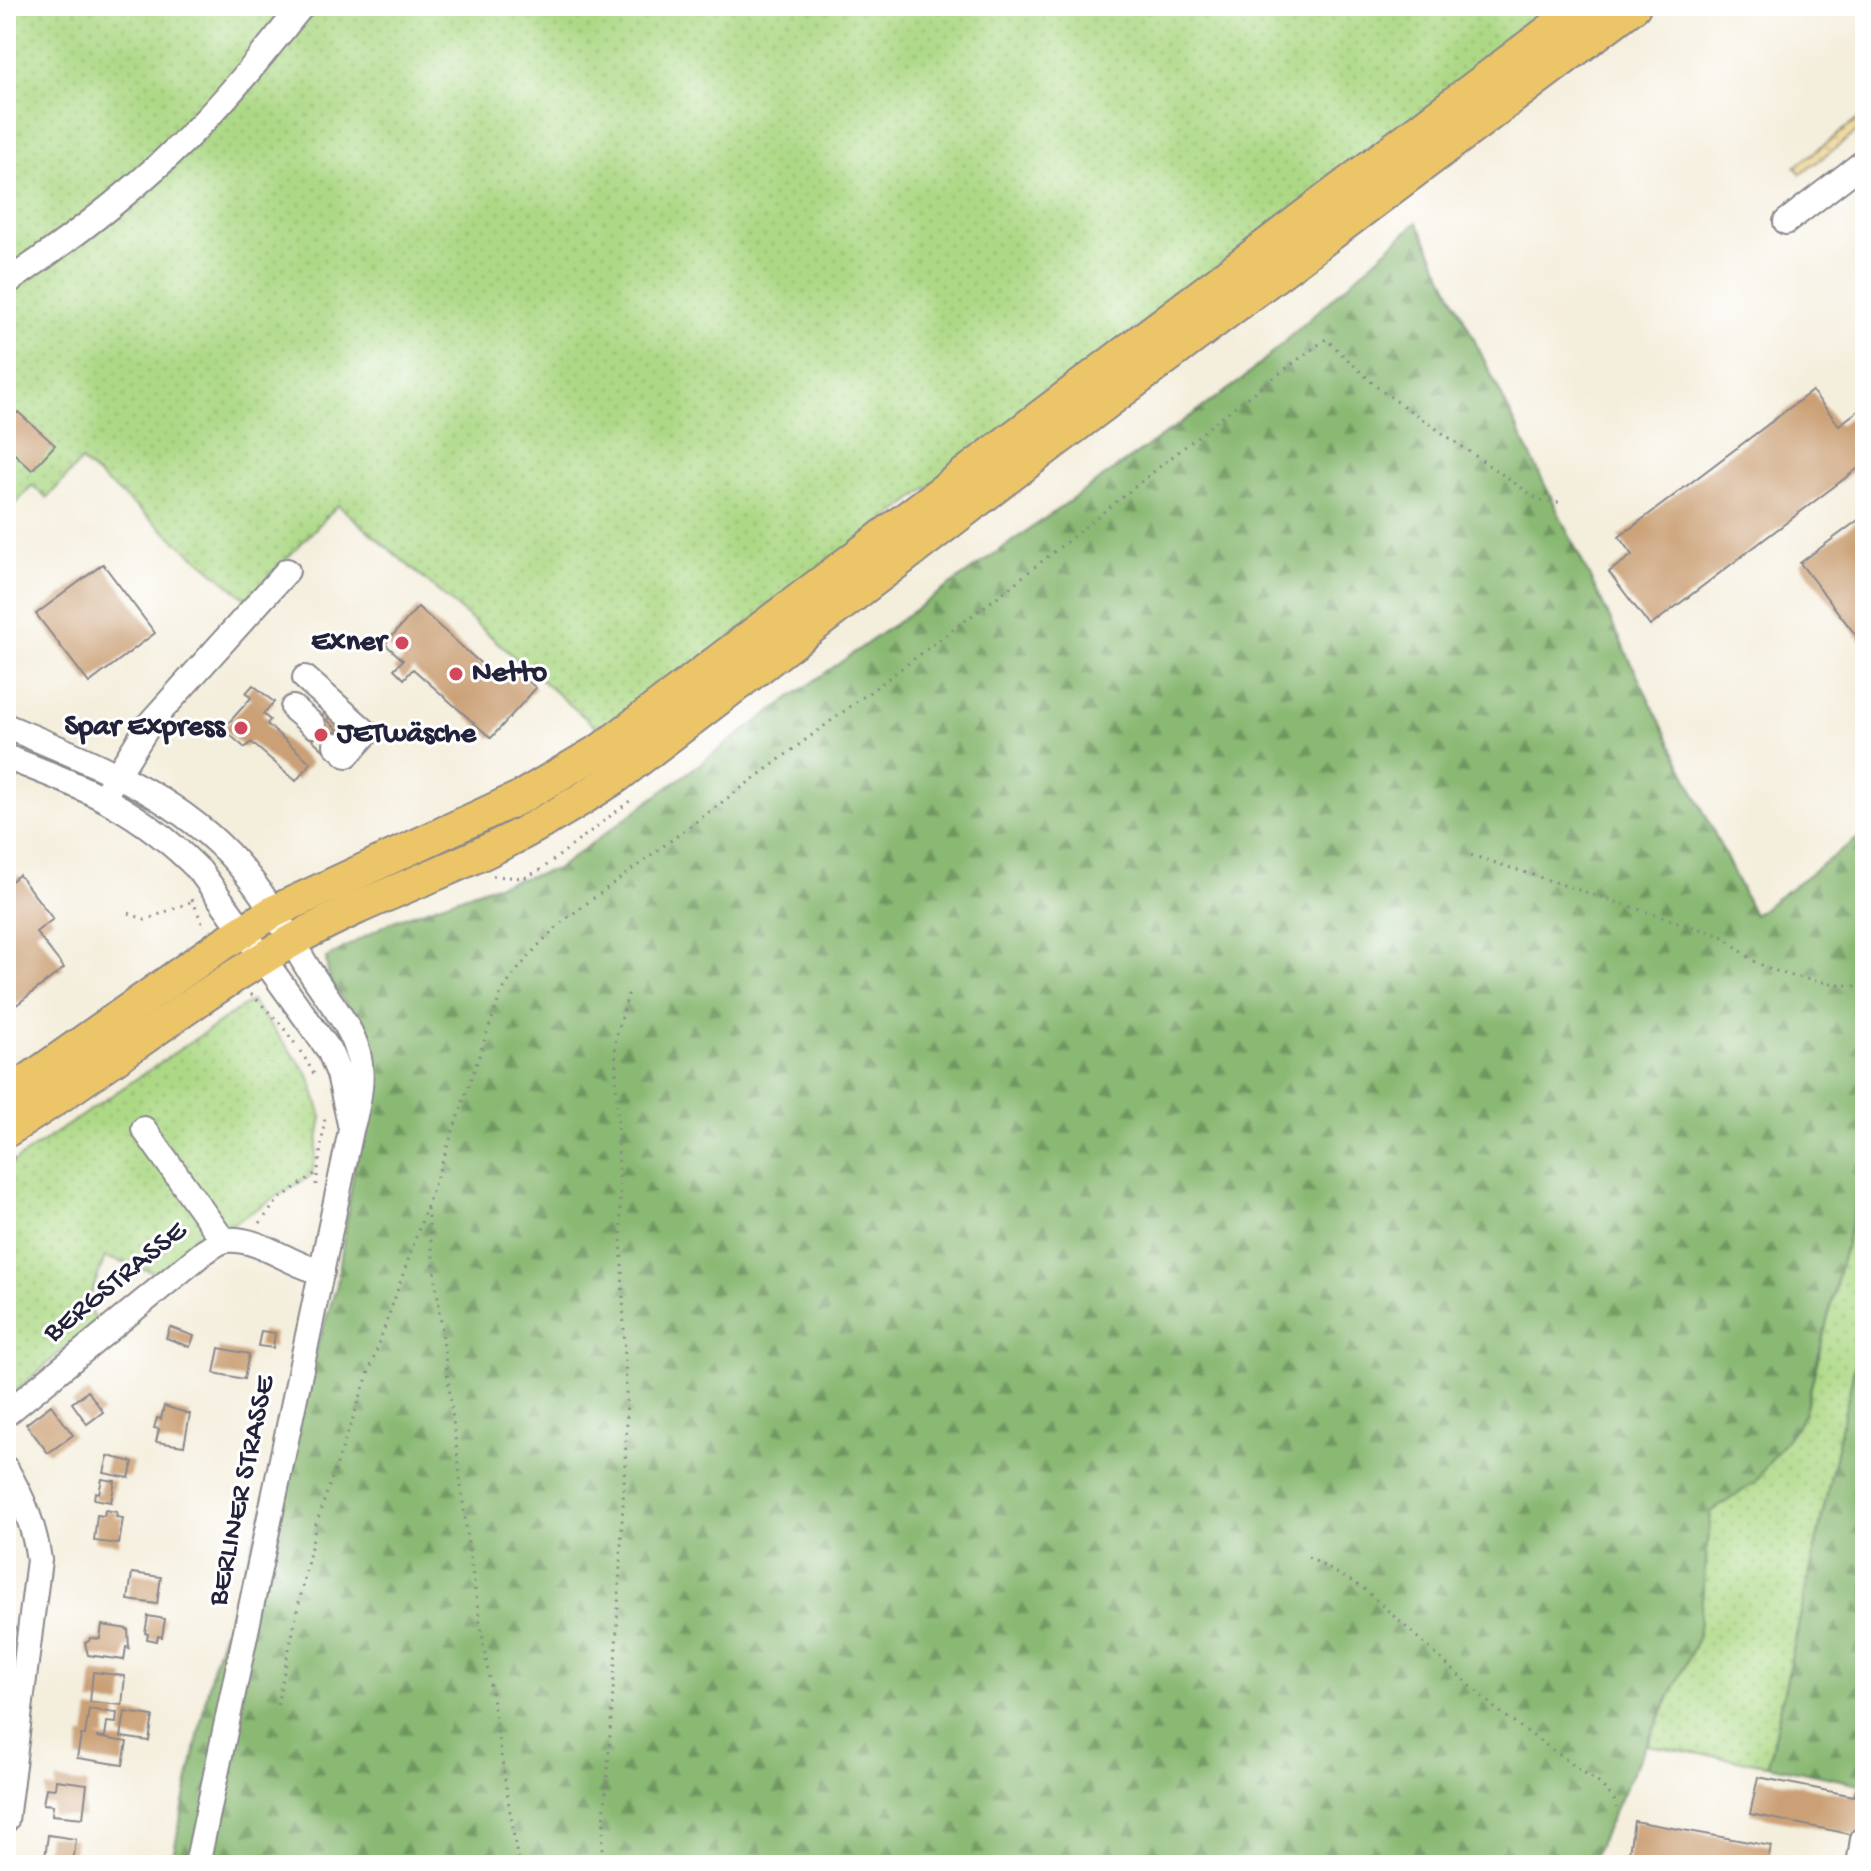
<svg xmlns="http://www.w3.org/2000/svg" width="1871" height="1871" font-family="'Gochi Hand',sans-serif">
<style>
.grass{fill:url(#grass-dots);stroke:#687e60;stroke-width:2}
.forest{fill:url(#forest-firs);stroke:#566e57;stroke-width:2}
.sand{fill:url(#sand-dots);stroke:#887e6c;stroke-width:2}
.building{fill:#cba076}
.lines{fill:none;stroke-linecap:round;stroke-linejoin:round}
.minor-casing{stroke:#8b888c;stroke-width:28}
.major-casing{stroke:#8b888c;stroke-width:36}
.path{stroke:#8b888c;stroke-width:3;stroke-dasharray:2 6;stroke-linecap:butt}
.minor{stroke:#fff;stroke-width:24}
.major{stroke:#edc569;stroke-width:32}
.poi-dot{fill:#d1495b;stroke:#fff;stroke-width:3}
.labels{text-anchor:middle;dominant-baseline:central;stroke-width:6;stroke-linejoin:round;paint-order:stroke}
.poi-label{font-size:30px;font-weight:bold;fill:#22223b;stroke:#fff;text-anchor:end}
.street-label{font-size:30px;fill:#22223b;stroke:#fff}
</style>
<defs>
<pattern id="grass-dots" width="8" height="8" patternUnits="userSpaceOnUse" patternTransform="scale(2)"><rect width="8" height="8" fill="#add986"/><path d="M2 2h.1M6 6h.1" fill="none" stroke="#95ba75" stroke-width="1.8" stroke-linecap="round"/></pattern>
<pattern id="forest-firs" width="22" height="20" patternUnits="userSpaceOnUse" patternTransform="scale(2)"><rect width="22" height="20" fill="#8ab973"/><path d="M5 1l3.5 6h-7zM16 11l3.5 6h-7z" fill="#709660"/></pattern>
<pattern id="sand-dots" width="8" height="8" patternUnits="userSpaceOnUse" patternTransform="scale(2)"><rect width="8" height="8" fill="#eeda9e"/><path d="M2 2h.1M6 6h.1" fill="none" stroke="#ccbb89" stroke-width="1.8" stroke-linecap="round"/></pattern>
</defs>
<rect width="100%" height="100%" fill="#fff"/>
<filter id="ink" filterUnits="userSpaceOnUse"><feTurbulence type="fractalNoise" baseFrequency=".0125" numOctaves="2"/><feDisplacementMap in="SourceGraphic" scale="16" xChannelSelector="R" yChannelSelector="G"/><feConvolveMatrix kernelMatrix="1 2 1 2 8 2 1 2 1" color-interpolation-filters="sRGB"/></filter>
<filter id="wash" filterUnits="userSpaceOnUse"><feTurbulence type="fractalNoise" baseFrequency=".006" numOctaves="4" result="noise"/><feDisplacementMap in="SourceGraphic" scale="32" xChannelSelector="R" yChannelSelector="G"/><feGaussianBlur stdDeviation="1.8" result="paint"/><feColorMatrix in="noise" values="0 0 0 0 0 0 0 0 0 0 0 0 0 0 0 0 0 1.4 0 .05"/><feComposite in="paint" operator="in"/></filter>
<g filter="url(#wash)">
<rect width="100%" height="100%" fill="#f4eedc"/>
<g class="grass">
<path d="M 6,6 L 1561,6 L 604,734 L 338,505 L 247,600 L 81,461 L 47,498 L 32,485 L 6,515 Z"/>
<path d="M 251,1001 L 309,1075 L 322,1117 L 312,1175 L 201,1243 L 168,1272 L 156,1273 L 105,1257 L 87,1305 L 97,1321 L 6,1399 L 6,1167 Z"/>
<path d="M 1865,1166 L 1865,1319 L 1768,1765 L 1647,1745 L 1698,1638 L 1711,1512 L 1755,1482 L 1804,1415 Z"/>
</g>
<g class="forest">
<path d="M 1417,222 L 1754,915 L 1865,833 L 1865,1166 L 1804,1415 L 1755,1482 L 1711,1512 L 1698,1638 L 1622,1794 L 1590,1865 L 171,1865 L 213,1665 L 337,1285 L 363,1105 L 373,1056 L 365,1033 L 329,980 L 326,958 L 391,922 L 489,887 L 557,869 L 774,709 L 1243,379 Z"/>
<path d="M 1865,1319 L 1865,1785 L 1768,1765 Z"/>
</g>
<path class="sand" d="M 1865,114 L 1865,126 L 1801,174 L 1795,167 Z"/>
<g id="blocks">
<g class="building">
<path d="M 1812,391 L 1839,425 L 1862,408 L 1865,411 L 1865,463 L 1650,626 L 1609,572 L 1632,555 L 1619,537 Z"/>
<path d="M 18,412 L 55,445 L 32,470 L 6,446 L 6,425 Z"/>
<path d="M 1865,515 L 1865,647 L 1800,563 Z"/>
<path d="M 103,564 L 155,633 L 89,683 L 36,614 Z"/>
<path d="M 418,607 L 498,679 L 510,665 L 536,688 L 491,738 L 413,669 L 404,679 L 394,669 L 403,660 L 385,644 Z"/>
<path d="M 253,685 L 274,702 L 263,714 L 270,720 L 267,724 L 311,763 L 296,781 L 251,742 L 245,748 L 223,729 L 251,698 L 246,693 Z"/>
<path d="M 330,707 L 335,711 L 327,720 L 339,731 L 328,754 L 306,734 Z"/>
<path d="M 19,875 L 53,919 L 36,932 L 64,968 L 6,1013 L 6,885 Z"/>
<path d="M 170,1327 L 194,1336 L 190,1347 L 166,1338 Z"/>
<path d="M 261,1331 L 275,1333 L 273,1348 L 258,1346 Z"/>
<path d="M 219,1348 L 249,1354 L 244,1379 L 214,1373 Z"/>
<path d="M 88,1391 L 103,1412 L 87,1424 L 72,1403 Z"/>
<path d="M 51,1405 L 73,1435 L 48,1453 L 26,1424 Z"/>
<path d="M 164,1406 L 190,1414 L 184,1446 L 156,1442 L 159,1429 L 154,1428 L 157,1418 L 161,1419 Z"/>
<path d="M 108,1456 L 133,1462 L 129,1478 L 104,1473 Z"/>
<path d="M 102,1479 L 115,1481 L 111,1502 L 94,1499 L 95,1492 L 99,1493 Z"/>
<path d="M 105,1510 L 117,1512 L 116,1517 L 123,1518 L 119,1544 L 94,1541 L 97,1515 L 104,1516 Z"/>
<path d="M 132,1573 L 161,1577 L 157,1604 L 128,1600 Z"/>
<path d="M 148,1616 L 165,1619 L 162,1637 L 158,1636 L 157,1641 L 147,1639 L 148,1634 L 145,1633 Z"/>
<path d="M 102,1625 L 128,1629 L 129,1648 L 126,1647 L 124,1660 L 88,1655 L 85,1643 L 89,1641 L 90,1638 L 100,1639 Z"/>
<path d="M 93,1672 L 125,1676 L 122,1705 L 90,1702 Z"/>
<path d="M 89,1709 L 117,1713 L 116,1723 L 107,1722 L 105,1737 L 96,1737 L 127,1742 L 123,1765 L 77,1758 L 81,1735 L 85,1735 Z"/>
<path d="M 125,1712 L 153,1716 L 149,1741 L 121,1737 Z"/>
<path d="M 1758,1777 L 1854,1796 L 1857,1788 L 1865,1789 L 1865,1837 L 1750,1814 Z"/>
<path d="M 56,1780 L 87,1784 L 83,1818 L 52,1815 L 53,1805 L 43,1804 L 46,1788 L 55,1789 Z"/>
<path d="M 1634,1821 L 1771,1846 L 1767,1865 L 1627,1865 Z"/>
<path d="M 48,1835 L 76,1839 L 73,1865 L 44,1865 Z"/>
</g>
</g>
</g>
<g filter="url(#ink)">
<use href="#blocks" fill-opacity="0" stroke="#8b888c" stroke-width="2"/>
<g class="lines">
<g class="minor-casing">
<g id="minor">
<path d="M 1786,222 L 1865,161"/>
<path d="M 6,283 C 78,234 146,182 206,119 C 241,83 271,44 302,6"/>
<path d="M 305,678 L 367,733 L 347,755 L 336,745"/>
<path d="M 293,708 L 313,725"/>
<path d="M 6,726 C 90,762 177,794 238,864 C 266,896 287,934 309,970 C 352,1035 375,1048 351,1130 L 197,1865"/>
<path d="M 6,757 C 86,788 138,808 200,871 L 329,1050 L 339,1074 L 350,1124"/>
<path d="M 109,788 L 150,723 L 287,571"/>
<path d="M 144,1129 L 223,1240"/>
<path d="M 6,1414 L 204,1252 C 211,1248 218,1241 226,1240 C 260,1237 289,1265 322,1272"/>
<path d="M 6,1469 C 23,1499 34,1525 39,1560 L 6,1820"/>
<path d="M 1859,1865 L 1863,1839"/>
</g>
</g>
<g class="major-casing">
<g id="major">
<path d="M 6,1096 L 218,947 L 273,912 L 521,797 L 602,749 L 1582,6"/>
<path d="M 6,1131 C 107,1069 198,993 301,936 C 362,902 427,880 489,850 C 534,829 575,804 616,777 L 1053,443 L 1634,6"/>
</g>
</g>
<g class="path">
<path d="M 1471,855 L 1724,937 C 1736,946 1747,958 1760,964 C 1791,980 1830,983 1865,987"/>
<path d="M 493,876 L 524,878 L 542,869 L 631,800"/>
<path d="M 192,899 L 203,925"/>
<path d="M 129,913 L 145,920 L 193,901"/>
<path d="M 251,994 L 279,1022 L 296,1045"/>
<path d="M 301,1051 L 315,1076"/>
<path d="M 6,1162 L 16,1155"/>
<path d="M 316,1185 L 325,1118"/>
<path d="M 427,1208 L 469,1551 L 517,1856 L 522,1865"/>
<path d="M 260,1223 L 278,1200 L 316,1173"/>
<path d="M 1308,1557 L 1363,1588 L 1497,1710 L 1600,1784 L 1614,1799 L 1617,1808"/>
<path d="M 277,1705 L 316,1524 L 501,993 C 519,966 539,943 563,921 L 1005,591 L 1238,404 L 1326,339 L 1379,389 L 1539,500 L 1564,503"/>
<path d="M 601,1865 L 616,1648 L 627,1421 L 615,1042 L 629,991"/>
</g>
<use href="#minor" class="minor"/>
<use href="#major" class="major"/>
</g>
</g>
<g class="poi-dot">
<circle cx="402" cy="643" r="8"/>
<circle cx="456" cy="674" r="8"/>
<circle cx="241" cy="728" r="8"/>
<circle cx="321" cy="735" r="8"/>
</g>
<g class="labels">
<g class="poi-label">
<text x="386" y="643">Exner</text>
<text x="472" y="674" text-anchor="start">Netto</text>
<text x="225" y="728">Spar Express</text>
<text x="337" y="735" text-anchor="start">JETwäsche</text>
</g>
<g class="street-label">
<text transform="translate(116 1283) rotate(-39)">BERGSTRASSE</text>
<text transform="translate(243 1491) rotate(-78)">BERLINER STRASSE</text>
</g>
</g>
<rect width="1871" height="1871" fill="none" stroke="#fff" stroke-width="32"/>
</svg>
